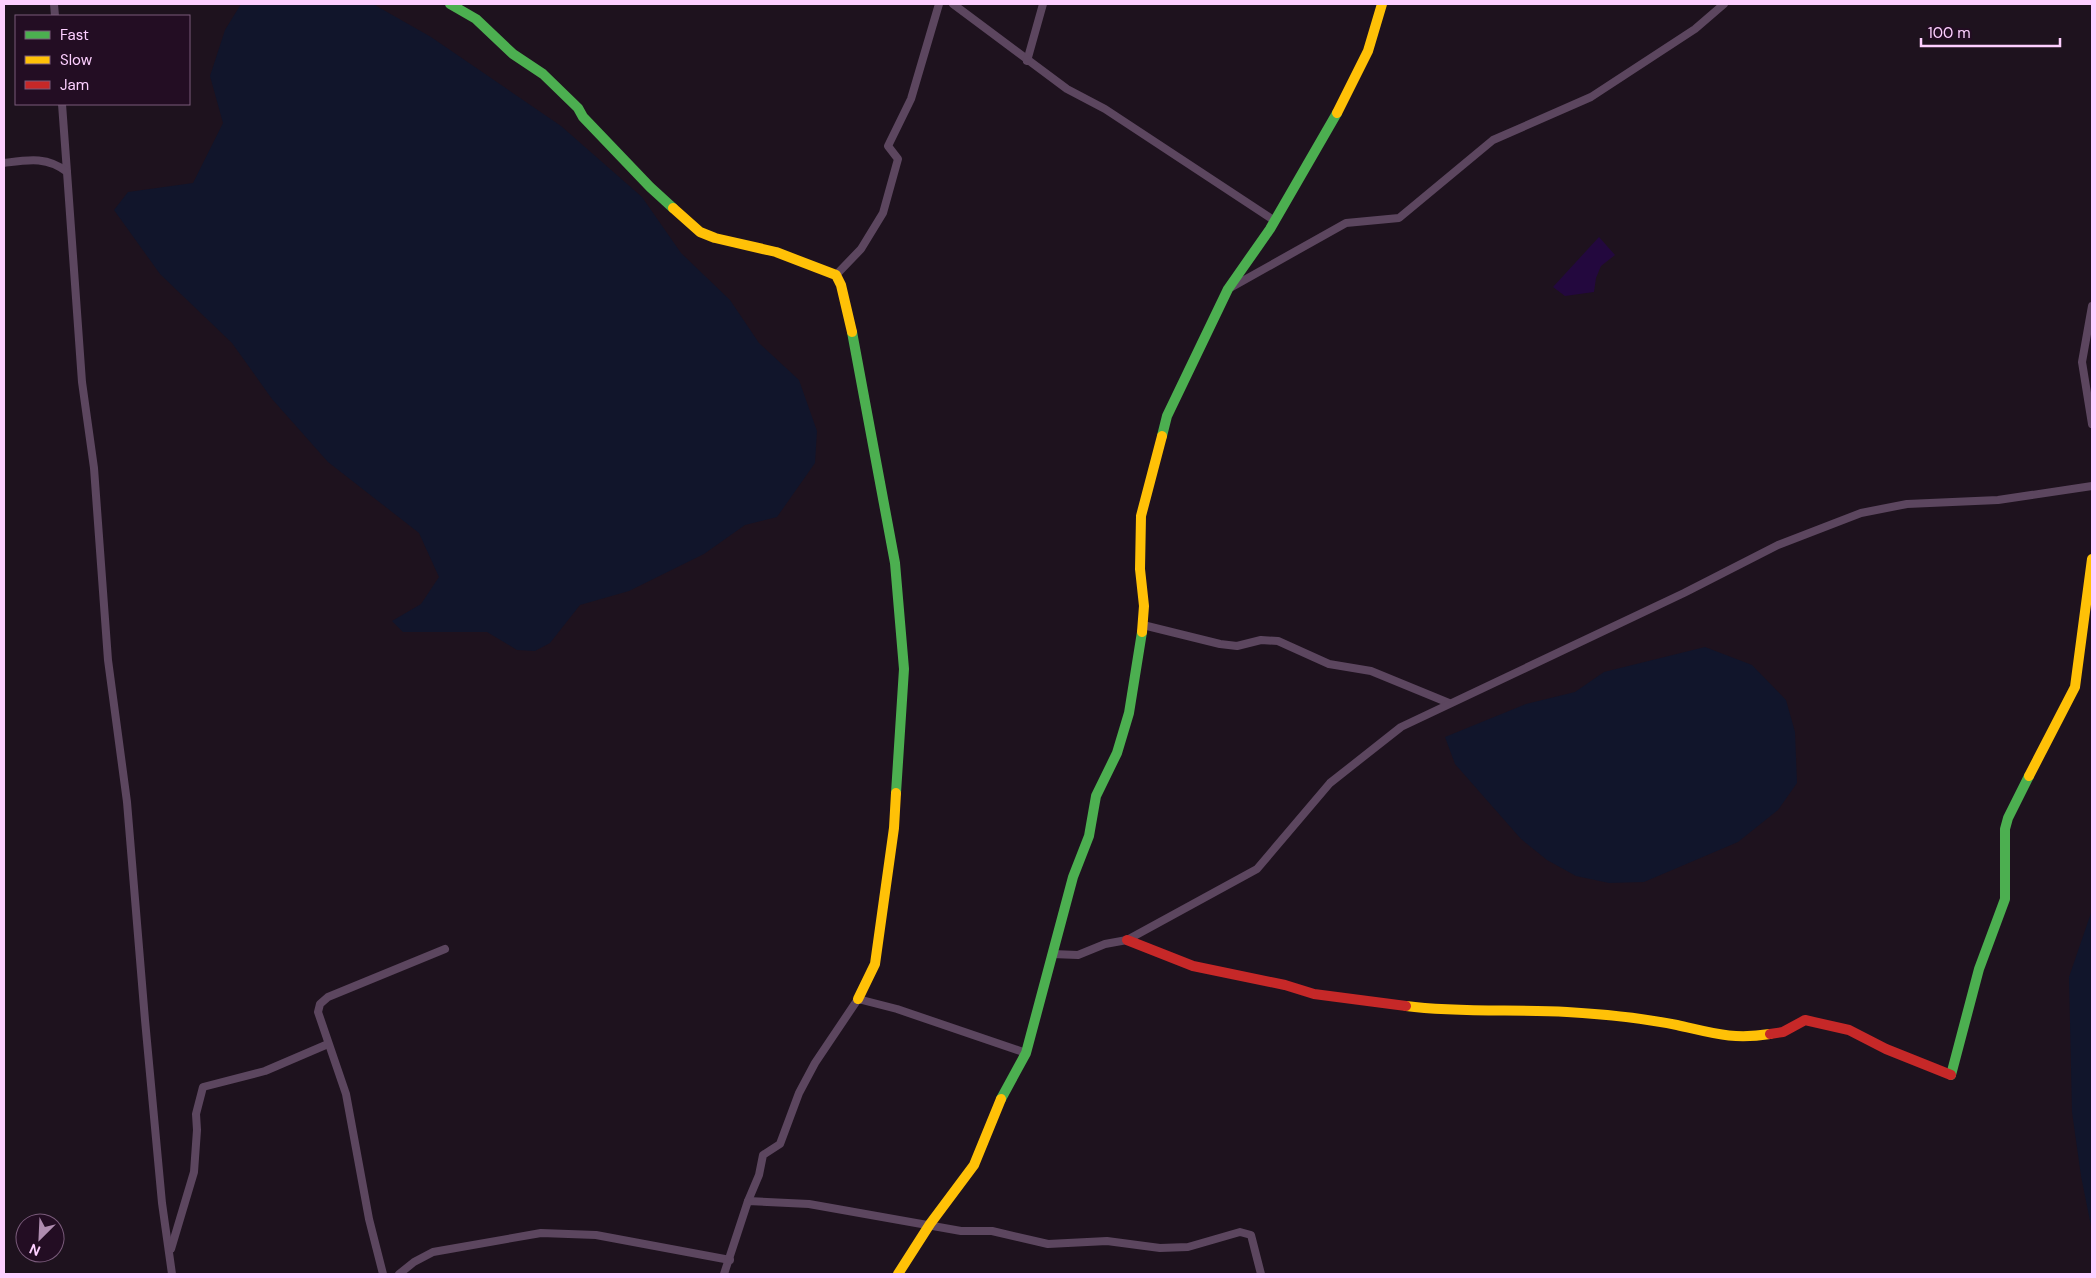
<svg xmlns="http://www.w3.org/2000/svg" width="2096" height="1278" font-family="'DM Sans',sans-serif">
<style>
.green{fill:#11152b}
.water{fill:#23083e}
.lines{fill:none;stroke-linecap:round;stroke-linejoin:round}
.street{stroke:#5c465f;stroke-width:8}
.fast{stroke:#4caf50;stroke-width:10}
.slow{stroke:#ffc107;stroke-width:10}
.jam{stroke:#c62828;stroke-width:10}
</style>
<rect width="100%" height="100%" fill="#1e121e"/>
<g class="green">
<path d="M 241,4 L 373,4 L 431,37 L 561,126 L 642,197 L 681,253 L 730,300 L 759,343 L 799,380 L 817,431 L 815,463 L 777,517 L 745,525 L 704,554 L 629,591 L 580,605 L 550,643 L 535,651 L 517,650 L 487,632 L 403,632 L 392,621 L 421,604 L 439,577 L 419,533 L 328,462 L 272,399 L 232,343 L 160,274 L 114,210 L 128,192 L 193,183 L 223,123 L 210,76 L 225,30 Z"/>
<path d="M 1705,647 L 1752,665 L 1786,700 L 1795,732 L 1797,783 L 1778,810 L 1738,842 L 1644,882 L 1609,883 L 1576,876 L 1547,860 L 1521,839 L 1455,764 L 1445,737 L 1526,704 L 1575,692 L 1604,672 Z"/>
<path d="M 2092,910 L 2092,1231 L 2081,1176 L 2072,1112 L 2069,977 Z"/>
</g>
<path class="water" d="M 1599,237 L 1615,255 L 1601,266 L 1596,278 L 1594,292 L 1565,296 L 1553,287 Z"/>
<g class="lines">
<g class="street">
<path d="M 54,4 L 55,16"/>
<path d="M 953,4 L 1067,89 L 1105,109 L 1275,221"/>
<path d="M 1027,61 L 1043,4"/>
<path d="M 62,104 L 67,172"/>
<path d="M 4,163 C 27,160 47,156 67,172 L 82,382 L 94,468 L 108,660 L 127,802 L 145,1020 L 162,1203 L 172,1274"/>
<path d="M 836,275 L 861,249 L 883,213 L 898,159 L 888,146 L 911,99 L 939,4"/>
<path d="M 1230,288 L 1346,223 L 1399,218 L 1493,140 L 1591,97 L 1695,29 L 1724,4"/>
<path d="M 2092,306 L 2082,362 L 2092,424"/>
<path d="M 1143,625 L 1220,644 L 1237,646 L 1261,640 L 1278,641 L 1329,664 L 1371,671 L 1449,703"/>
<path d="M 1052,954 L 1078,955 L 1105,944 L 1127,940 L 1257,869 L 1330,783 L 1401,727 L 1684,593 L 1778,545 L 1861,513 L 1907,504 L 1998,500 L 2092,486"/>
<path d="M 748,1201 L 759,1175 L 763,1155 L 780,1144 L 799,1093 L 815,1063 L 858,999 L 897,1009 L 1026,1053"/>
<path d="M 171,1249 L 194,1172 L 197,1130 L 196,1114 L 203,1087 L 265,1071 L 328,1044"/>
<path d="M 383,1274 L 369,1219 L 346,1094 L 318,1012 L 320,1004 L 328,997 L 445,949"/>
<path d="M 399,1274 L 414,1262 L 433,1252 L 541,1233 L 596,1235 L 730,1260"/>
<path d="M 724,1274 L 748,1201 L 809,1204 L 961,1231 L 992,1231 L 1048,1244 L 1107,1241 L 1160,1248 L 1188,1247 L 1240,1232 L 1251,1235 L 1261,1274"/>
</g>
<g class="fast">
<path d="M 450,4 L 476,19 L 513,54 L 543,74 L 578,108 L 583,117 L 650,187 L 673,208"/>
<path d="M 852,332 L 895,563 L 904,669 L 896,793"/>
<path d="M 1162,436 L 1167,416 L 1228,289 L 1270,229 L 1337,113"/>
<path d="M 1951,1075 L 1979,969 L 2005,899 L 2005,829 L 2008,818 L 2029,776"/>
<path d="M 1001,1099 L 1026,1053 L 1073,877 L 1089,836 L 1096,796 L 1117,753 L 1129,713 L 1142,632"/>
</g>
<g class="slow">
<path d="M 1337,113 L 1368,51 L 1382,4"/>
<path d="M 673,208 L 700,232 L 715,238 L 776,252 L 836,275 L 841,285 L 852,332"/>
<path d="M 1142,632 L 1144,606 L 1140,569 L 1141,516 L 1162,436"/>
<path d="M 2029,776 L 2075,687 L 2092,559"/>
<path d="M 858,999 L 875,964 L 894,828 L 896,793"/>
<path d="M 1406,1006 C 1460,1013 1513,1009 1567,1012 C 1601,1014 1642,1018 1677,1025 C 1713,1033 1732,1040 1770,1034"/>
<path d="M 898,1274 L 930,1224 L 974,1165 L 1001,1099"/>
</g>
<g class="jam">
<path d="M 1127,940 L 1193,966 L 1285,985 L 1314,994 L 1406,1006"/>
<path d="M 1770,1034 L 1783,1032 L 1805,1020 L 1849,1030 L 1886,1049 L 1951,1075"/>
</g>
</g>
<rect width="2096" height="1278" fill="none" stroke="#fdcfff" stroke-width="10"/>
<rect x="15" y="15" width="175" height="90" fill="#230d23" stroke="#7a5b7b"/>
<rect x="25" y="31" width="25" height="8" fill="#4caf50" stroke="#7a5b7b"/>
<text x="60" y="40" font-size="15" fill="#fdcfff">Fast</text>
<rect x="25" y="56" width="25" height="8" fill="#ffc107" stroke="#7a5b7b"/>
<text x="60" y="65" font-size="15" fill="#fdcfff">Slow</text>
<rect x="25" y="81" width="25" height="8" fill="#c62828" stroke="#7a5b7b"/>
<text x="60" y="90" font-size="15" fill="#fdcfff">Jam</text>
<g transform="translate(40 1238) rotate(204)"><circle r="24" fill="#230d23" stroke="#7a5b7b"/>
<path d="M0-4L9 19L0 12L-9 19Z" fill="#af8db0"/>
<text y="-8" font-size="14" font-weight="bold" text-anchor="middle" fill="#fdcfff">N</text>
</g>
<path d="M1921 38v8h139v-8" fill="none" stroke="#fdcfff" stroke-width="2.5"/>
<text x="1928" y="38" font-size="15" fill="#fdcfff" stroke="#230d23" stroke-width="4" paint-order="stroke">100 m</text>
</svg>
